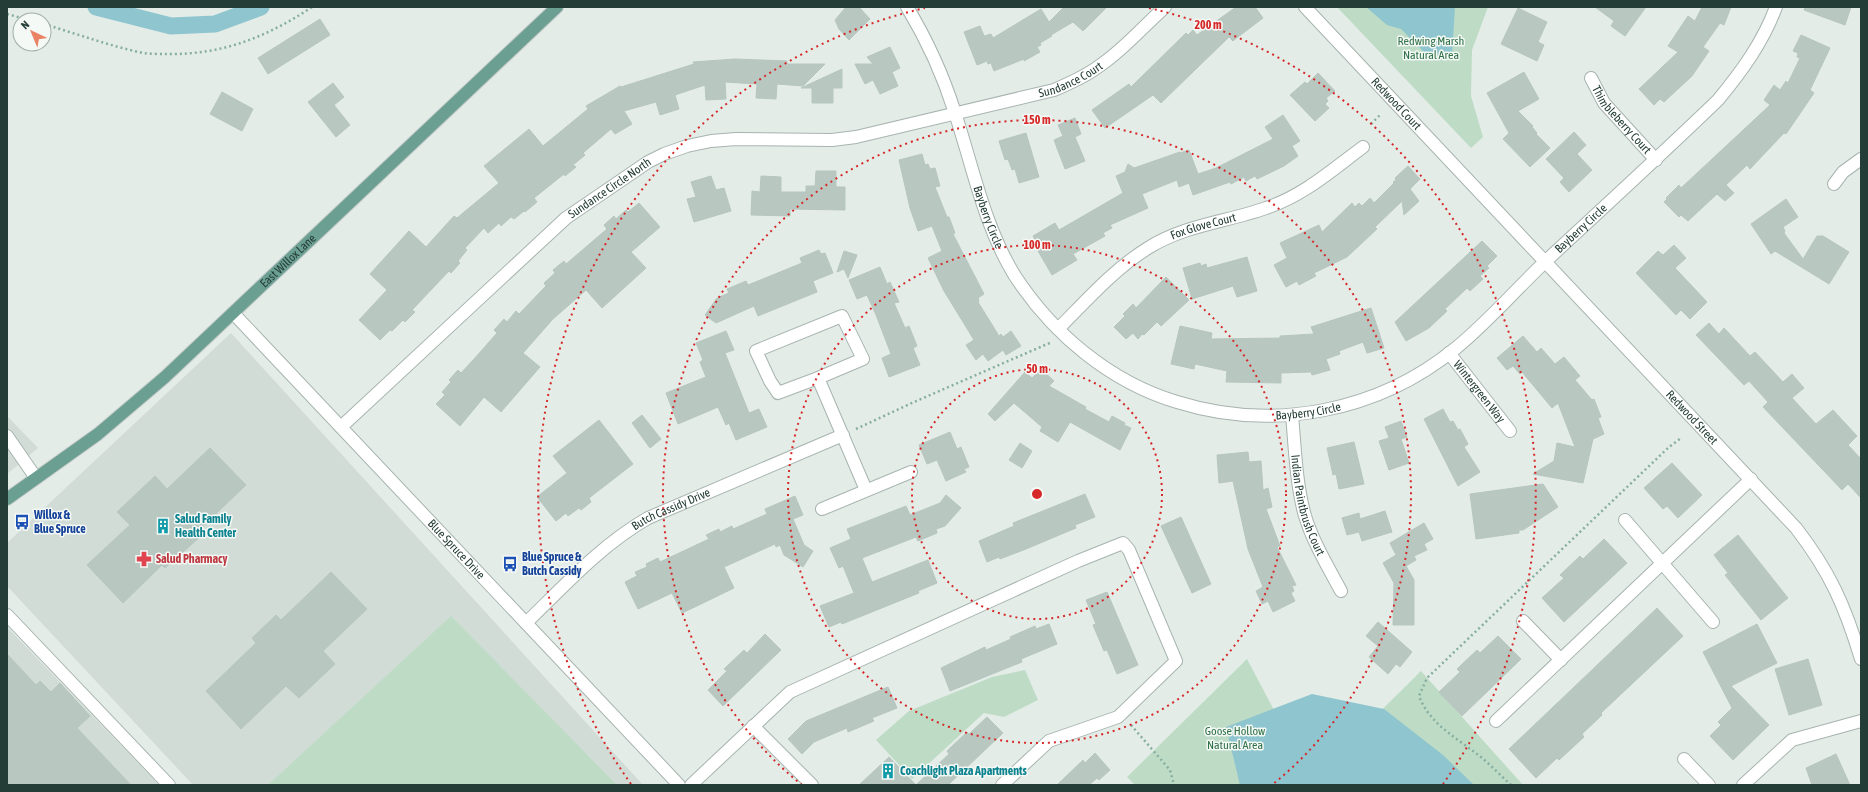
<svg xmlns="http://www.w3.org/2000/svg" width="1868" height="792" font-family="'Asap Condensed',sans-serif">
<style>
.built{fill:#d2dcd7}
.green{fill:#bedcc5}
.water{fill:#8fc5ce}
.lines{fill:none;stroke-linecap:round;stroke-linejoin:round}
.canal{stroke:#8fc5ce;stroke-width:17}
.building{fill:#b9c7c1;stroke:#b6c6bf}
.minor-casing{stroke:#a7b4af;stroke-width:14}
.major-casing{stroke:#c2c9c7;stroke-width:14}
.path{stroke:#86aea1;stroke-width:2.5;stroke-dasharray:2 3;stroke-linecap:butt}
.minor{stroke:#fff;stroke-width:12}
.major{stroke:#6b9f91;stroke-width:12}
.ring{fill:none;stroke:#d62828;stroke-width:2;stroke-dasharray:2 4}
.labels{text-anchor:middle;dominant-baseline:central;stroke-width:3;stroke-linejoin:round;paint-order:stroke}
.park-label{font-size:12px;fill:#317148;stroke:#f4f9f6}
.street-label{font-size:12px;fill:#243d36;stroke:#f4f9f6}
.transit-label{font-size:12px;font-weight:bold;fill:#164399;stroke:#f4f9f6;text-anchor:start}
.culture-label{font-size:12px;font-weight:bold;fill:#0d838f;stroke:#f4f9f6;text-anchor:start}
.health-label{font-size:12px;font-weight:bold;fill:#be3a42;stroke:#f4f9f6;text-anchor:start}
.centre{fill:#d62828;stroke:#f4f9f6;stroke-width:2}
.ring-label{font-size:12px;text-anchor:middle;font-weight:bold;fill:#d62828;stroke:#f4f9f6;stroke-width:3;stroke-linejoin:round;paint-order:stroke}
</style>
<rect width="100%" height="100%" fill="#e4ece8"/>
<g class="built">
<path d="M 231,333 L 643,785 L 193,785 L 7,586 L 7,543 Z"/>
<path d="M 7,416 L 38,448 L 7,474 Z"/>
<path d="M 7,627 L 159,785 L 7,785 Z"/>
</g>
<g class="green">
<path d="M 1337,7 L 1488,7 L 1472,50 L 1471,96 L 1483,137 L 1471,148 Z"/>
<path d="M 451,616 L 617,785 L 268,785 Z"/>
<path d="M 1247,659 L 1311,780 L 1421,671 L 1523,785 L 1135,785 L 1127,777 Z"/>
<path d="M 1025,670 L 1038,700 L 1004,717 L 984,713 L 912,779 L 876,740 L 909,711 L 992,677 Z"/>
</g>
<g class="water">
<path d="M 1366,7 L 1455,7 L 1452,56 L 1426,54 L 1401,29 L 1387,25 Z"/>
<path d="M 1312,694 L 1384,709 L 1443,755 L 1474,785 L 1240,785 L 1226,727 Z"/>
</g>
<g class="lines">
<path class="canal" d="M 96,7 L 171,26 L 215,24 L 261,7"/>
</g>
<g class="building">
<path d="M 846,7 L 859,7 L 870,19 L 849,40 L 839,29 L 835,20 Z"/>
<path d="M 1064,7 L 1107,7 L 1083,31 L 1073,22 L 1051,35 L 1052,36 L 1040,43 L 1041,45 L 1037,47 L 1040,52 L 1024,61 L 1024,59 L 994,71 L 991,63 L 988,64 L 987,61 L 977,65 L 964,32 L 980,26 L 984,36 L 991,34 L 993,38 L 1041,9 L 1049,22 Z"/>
<path d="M 1236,7 L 1255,7 L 1263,18 L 1234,40 L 1233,41 L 1229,37 L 1161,103 L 1153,95 L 1105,128 L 1092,110 L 1129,84 L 1131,87 L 1186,33 L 1188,35 L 1193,30 L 1197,35 Z"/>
<path d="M 1595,7 L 1646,7 L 1625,36 L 1611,26 L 1614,21 Z"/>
<path d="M 1702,7 L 1731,7 L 1724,25 L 1720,23 L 1703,47 L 1709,51 L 1692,76 L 1664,102 L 1660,99 L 1654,105 L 1639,89 L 1678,52 L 1668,46 L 1688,16 L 1695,21 Z"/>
<path d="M 1805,7 L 1851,7 L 1845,25 L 1804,10 Z"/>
<path d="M 1518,8 L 1547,22 L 1538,42 L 1544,45 L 1537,61 L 1501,44 Z"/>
<path d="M 320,19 L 330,35 L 268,74 L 258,58 Z"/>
<path d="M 1801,35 L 1830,48 L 1810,90 L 1814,93 L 1786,134 L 1784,133 L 1750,169 L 1747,165 L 1726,185 L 1734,193 L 1725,201 L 1717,194 L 1688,221 L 1681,215 L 1679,217 L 1664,202 L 1667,199 L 1666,198 L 1679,185 L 1681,188 L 1770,105 L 1764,100 L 1774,85 L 1780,90 L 1786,81 L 1788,83 L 1800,58 L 1797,57 L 1798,53 L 1793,51 Z"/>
<path d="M 890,47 L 900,68 L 892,72 L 898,86 L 880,94 L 873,80 L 865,84 L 855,64 L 873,64 L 867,57 Z"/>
<path d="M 735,59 L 787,61 L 787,64 L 825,64 L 803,86 L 777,84 L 776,99 L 756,98 L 757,84 L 725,82 L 726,99 L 706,100 L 705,85 L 675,95 L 679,109 L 660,115 L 656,102 L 624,111 L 632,124 L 615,134 L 611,129 L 583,153 L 585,155 L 573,165 L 576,167 L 565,176 L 564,174 L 534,198 L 537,202 L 525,212 L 524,211 L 514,219 L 511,217 L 501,226 L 499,223 L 488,233 L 484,228 L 465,248 L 467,250 L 458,261 L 460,263 L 451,273 L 449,271 L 412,310 L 415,312 L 405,322 L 403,320 L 392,331 L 390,330 L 380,340 L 359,320 L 387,290 L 370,274 L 409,231 L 426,247 L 454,216 L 457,218 L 499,183 L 484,166 L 529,129 L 543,146 L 588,109 L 586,106 L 620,86 L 621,87 L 694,64 L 693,62 Z"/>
<path d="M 842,69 L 842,88 L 833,88 L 833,103 L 812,103 L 812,88 L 801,88 Z"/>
<path d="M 1524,72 L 1539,99 L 1518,111 L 1533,126 L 1532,127 L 1537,133 L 1536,134 L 1550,148 L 1530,167 L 1503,139 L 1509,133 L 1487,93 Z"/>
<path d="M 1318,73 L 1335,91 L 1326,98 L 1328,101 L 1325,104 L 1329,108 L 1315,121 L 1290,95 L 1305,82 L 1307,84 Z"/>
<path d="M 333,83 L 344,97 L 334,105 L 350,125 L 336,137 L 308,102 Z"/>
<path d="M 222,92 L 253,109 L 242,131 L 210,114 Z"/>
<path d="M 1283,115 L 1300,141 L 1292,146 L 1298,156 L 1284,166 L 1257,179 L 1255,176 L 1246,181 L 1244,177 L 1231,184 L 1230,182 L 1193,195 L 1189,183 L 1179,187 L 1177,180 L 1142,194 L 1148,208 L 1110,225 L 1112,228 L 1103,233 L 1105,236 L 1073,254 L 1077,260 L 1052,275 L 1038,251 L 1041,250 L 1033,236 L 1055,223 L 1059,230 L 1123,193 L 1116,176 L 1125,172 L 1128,164 L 1134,168 L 1180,152 L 1180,153 L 1189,150 L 1198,174 L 1216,168 L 1273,139 L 1265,127 Z"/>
<path d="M 1075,118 L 1081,134 L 1075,137 L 1085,161 L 1065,169 L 1054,140 L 1063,136 L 1058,125 Z"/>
<path d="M 1574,132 L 1586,145 L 1577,154 L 1592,170 L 1569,192 L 1560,182 L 1564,178 L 1546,159 Z"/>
<path d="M 1026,133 L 1039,177 L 1019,183 L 1015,169 L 1012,170 L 1008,159 L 1005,160 L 999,141 Z"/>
<path d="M 922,154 L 925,165 L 928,164 L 930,169 L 935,168 L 940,186 L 935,187 L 947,217 L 949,217 L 955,233 L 953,234 L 984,294 L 978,298 L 979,301 L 978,302 L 999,336 L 1001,334 L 1003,337 L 1011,331 L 1021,346 L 1006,355 L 1003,350 L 988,361 L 983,354 L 976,360 L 966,345 L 974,340 L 944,291 L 928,258 L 942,251 L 932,226 L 918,231 L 910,208 L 899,160 Z"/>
<path d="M 1408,166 L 1420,179 L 1410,189 L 1419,201 L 1404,215 L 1402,201 L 1375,227 L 1377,229 L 1347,257 L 1314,273 L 1316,276 L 1299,285 L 1297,281 L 1286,287 L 1274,265 L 1287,258 L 1280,243 L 1319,225 L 1322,232 L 1352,203 L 1355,207 L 1359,203 L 1362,206 L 1370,198 L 1374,203 L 1394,183 L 1393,182 L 1396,180 L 1395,178 Z"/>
<path d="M 816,171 L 836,171 L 836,187 L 845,187 L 845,210 L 790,209 L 790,216 L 751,215 L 752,191 L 760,192 L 761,176 L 781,177 L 781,192 L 806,192 L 806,186 L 815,186 Z"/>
<path d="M 711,176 L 716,190 L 724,188 L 731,211 L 694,222 L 687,199 L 696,197 L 691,182 Z"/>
<path d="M 1786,199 L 1798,217 L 1783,227 L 1785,231 L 1784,233 L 1803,259 L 1817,236 L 1823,236 L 1849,252 L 1829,284 L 1775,251 L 1771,254 L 1751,224 Z"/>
<path d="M 639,203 L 660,227 L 631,252 L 646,268 L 602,308 L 586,290 L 553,319 L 523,353 L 540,367 L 501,412 L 484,397 L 460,426 L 436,404 L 445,395 L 442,392 L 451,382 L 449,380 L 458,370 L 461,373 L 474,359 L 497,333 L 494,330 L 504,319 L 507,322 L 516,311 L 519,314 L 546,286 L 544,283 L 555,273 L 553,270 L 564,261 L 566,264 L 607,229 L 604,225 L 614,216 L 616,219 L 626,210 L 628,212 Z"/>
<path d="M 1482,241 L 1497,256 L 1487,266 L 1489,268 L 1480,276 L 1483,279 L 1470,291 L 1467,288 L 1445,309 L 1447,311 L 1429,328 L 1406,341 L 1395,322 Z"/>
<path d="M 1674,245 L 1686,258 L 1675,268 L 1707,302 L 1690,319 L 1681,310 L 1676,315 L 1636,273 L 1658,251 L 1663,255 Z"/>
<path d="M 819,250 L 821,254 L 825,253 L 833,273 L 813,281 L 817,292 L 758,316 L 754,306 L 716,323 L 705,315 L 717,298 L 729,293 L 727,289 L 746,281 L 748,285 L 785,270 L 802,263 L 800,258 Z"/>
<path d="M 844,251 L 857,255 L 848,278 L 844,269 L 837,272 Z"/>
<path d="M 1247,257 L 1257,291 L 1237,297 L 1233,286 L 1192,299 L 1183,268 L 1200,263 L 1201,266 L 1206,264 L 1207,268 Z"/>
<path d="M 880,267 L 887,284 L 890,282 L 899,302 L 894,303 L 905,328 L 909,326 L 917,346 L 913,348 L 920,365 L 889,377 L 882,358 L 891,354 L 876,315 L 867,295 L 857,299 L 849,280 Z"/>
<path d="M 1166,277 L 1189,300 L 1161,326 L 1157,322 L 1144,335 L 1142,334 L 1138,339 L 1133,333 L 1126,339 L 1114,327 L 1125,316 L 1123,314 L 1133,304 L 1136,308 Z"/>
<path d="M 1371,308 L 1384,348 L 1367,353 L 1363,342 L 1339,351 L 1340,354 L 1326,359 L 1330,370 L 1312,375 L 1311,372 L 1281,373 L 1281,383 L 1226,382 L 1227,371 L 1195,364 L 1194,369 L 1171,364 L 1180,326 L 1212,333 L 1211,339 L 1280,338 L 1280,336 L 1314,334 L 1311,327 Z"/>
<path d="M 1709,323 L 1719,334 L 1724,328 L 1750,356 L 1755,352 L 1783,382 L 1792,374 L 1804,388 L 1792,398 L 1816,424 L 1833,410 L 1857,436 L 1848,445 L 1861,459 L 1861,498 L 1848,484 L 1842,490 L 1763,407 L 1768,402 L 1749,381 L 1744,385 L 1696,335 Z"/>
<path d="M 726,331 L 734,350 L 725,353 L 749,413 L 759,409 L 767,427 L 736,440 L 729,423 L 726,425 L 718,407 L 678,424 L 666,393 L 706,377 L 700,362 L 703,360 L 696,343 Z"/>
<path d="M 1523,336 L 1537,352 L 1541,348 L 1555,364 L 1564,357 L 1580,376 L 1575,380 L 1592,400 L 1594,399 L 1601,417 L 1598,418 L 1604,434 L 1593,439 L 1583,483 L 1533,474 L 1554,461 L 1557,443 L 1575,447 L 1558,403 L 1552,408 L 1522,372 L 1520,374 L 1513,366 L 1507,370 L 1497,358 Z"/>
<path d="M 1041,369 L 1054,381 L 1049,386 L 1086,407 L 1085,409 L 1109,422 L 1112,416 L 1125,423 L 1124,425 L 1131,428 L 1120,450 L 1070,422 L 1058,442 L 1040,431 L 1042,427 L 1014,403 L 995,421 L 988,414 L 1025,372 L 1032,378 Z"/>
<path d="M 1443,409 L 1450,422 L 1453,421 L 1458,430 L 1460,429 L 1468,444 L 1464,447 L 1480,472 L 1458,486 L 1424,419 Z"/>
<path d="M 642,415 L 661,439 L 650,448 L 632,423 Z"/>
<path d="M 599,420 L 633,464 L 589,498 L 591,502 L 581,510 L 579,508 L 568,516 L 566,513 L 556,521 L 537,497 L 567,473 L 553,456 Z"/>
<path d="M 1401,421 L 1407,437 L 1401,439 L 1409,463 L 1389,470 L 1379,441 L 1389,438 L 1385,427 Z"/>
<path d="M 950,432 L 957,449 L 961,447 L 969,467 L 964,469 L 966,472 L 946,481 L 937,460 L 927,464 L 919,445 Z"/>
<path d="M 1354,442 L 1364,484 L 1339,489 L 1336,474 L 1333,475 L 1327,448 Z"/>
<path d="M 1020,443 L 1032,451 L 1022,468 L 1009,460 Z"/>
<path d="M 210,448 L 246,485 L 197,532 L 201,536 L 165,568 L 162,565 L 123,603 L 87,565 L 130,525 L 117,512 L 155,476 L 167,489 Z"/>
<path d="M 1248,452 L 1249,462 L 1261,461 L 1263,490 L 1268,488 L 1272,507 L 1266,509 L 1280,546 L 1277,547 L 1296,585 L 1292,586 L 1294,591 L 1291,593 L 1295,601 L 1273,612 L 1268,601 L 1262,604 L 1256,591 L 1263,587 L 1248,549 L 1233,481 L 1219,483 L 1217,455 Z"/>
<path d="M 1672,463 L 1702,495 L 1678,518 L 1667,506 L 1663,509 L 1644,488 Z"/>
<path d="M 1543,484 L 1558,507 L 1523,530 L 1519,530 L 1519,533 L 1476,539 L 1470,494 Z"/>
<path d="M 1085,494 L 1095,517 L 1075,525 L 1076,528 L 1026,549 L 1000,559 L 999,557 L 987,562 L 979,541 L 1014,526 L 1013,523 Z"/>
<path d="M 946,495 L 961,508 L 945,526 L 936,529 L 937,533 L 918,541 L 916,537 L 862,558 L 872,582 L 928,560 L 937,583 L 918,591 L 919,593 L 842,624 L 841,622 L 829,627 L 820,606 L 854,593 L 843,566 L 839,568 L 830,548 L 851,539 L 847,529 L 906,506 L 910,515 L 940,503 Z"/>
<path d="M 795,496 L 803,515 L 793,519 L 804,545 L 813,551 L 803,567 L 784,555 L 780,545 L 776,547 L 775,544 L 724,567 L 734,588 L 699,605 L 682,613 L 672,593 L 638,609 L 625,582 L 637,576 L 635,572 L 647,567 L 646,564 L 658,558 L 660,562 L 709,539 L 706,535 L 719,529 L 720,532 L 732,526 L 733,529 L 767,514 L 765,509 Z"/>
<path d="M 1385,511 L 1392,532 L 1362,541 L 1359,532 L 1347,535 L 1342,518 L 1359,513 L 1360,519 Z"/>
<path d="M 1181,517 L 1211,584 L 1192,593 L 1161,526 Z"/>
<path d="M 1424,523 L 1433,539 L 1424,544 L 1427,550 L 1414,556 L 1416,560 L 1406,566 L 1414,580 L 1414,625 L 1393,625 L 1394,583 L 1383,563 L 1396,555 L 1390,543 Z"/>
<path d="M 1738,535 L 1788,598 L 1761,620 L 1725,575 L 1728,573 L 1714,555 Z"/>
<path d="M 1604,539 L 1627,563 L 1564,622 L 1542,598 L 1564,578 L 1560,575 L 1580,556 L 1583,559 Z"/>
<path d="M 331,572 L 367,609 L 323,651 L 335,664 L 299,698 L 286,686 L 241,729 L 206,691 L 256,643 L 252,638 L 276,615 L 281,620 Z"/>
<path d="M 1107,592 L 1138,665 L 1117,674 L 1107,650 L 1104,651 L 1093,625 L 1096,624 L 1086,600 Z"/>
<path d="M 1657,608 L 1683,636 L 1601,713 L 1602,715 L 1582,734 L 1584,737 L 1559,760 L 1557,758 L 1536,778 L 1509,749 Z"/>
<path d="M 1378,622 L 1412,652 L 1400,667 L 1396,664 L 1388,674 L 1369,657 L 1378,646 L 1366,636 Z"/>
<path d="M 1049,624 L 1057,644 L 1021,659 L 1022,662 L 950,691 L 941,668 L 985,647 L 986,650 L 1011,639 L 1010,637 L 1035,626 L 1036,629 Z"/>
<path d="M 1757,624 L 1777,663 L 1731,686 L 1769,725 L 1733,760 L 1710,736 L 1721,725 L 1718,722 L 1732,708 L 1703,652 Z"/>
<path d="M 765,634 L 781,650 L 723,706 L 708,690 L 727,671 L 724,669 L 744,650 L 747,653 Z"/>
<path d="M 1498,636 L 1521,659 L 1462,716 L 1439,692 L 1460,672 L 1457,669 L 1477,650 L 1480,653 Z"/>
<path d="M 7,654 L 36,685 L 40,681 L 51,692 L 60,683 L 90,716 L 77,728 L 131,785 L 7,785 Z"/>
<path d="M 1808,659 L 1822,705 L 1789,715 L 1775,669 Z"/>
<path d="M 888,687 L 897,708 L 872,718 L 874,721 L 848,732 L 847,728 L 814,742 L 802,754 L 788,739 L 806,721 Z"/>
<path d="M 987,717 L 1003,733 L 948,785 L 916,785 L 949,754 L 947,751 L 967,732 L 969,734 Z"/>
<path d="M 1095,753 L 1110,770 L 1099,780 L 1097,778 L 1089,785 L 1057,785 L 1083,760 L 1085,763 Z"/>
<path d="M 1836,754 L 1850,785 L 1812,785 L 1806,768 Z"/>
<path d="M 889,757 L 916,785 L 859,785 Z"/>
</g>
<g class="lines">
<g class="minor-casing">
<g id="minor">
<path id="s1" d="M 907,7 C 927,40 943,75 955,113 C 973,167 984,226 1015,276 C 1053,334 1110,382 1177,402 C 1273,432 1378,412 1456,348 C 1489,321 1517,288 1548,259 C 1605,206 1662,154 1718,100 C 1742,71 1763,42 1776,7"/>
<path id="s2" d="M 1305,7 L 1796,528 C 1830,572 1845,606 1861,659"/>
<path id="s3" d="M 1591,78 L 1604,103 L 1656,160"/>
<path d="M 1834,184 L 1843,172 L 1861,159"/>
<path id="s4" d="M 233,313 L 679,785"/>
<path id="s5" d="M 1058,329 C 1086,301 1114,269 1148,248 C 1184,225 1227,222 1266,208 C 1303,196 1332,170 1363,147"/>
<path id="s6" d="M 1449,353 L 1510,431"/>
<path d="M 818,378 L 863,359 L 842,316 L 756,351 L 770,381 L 778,393 L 818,378 L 866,490"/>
<path id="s7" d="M 1292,415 C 1295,448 1296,484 1305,516 C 1313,542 1328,567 1341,591"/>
<path id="s8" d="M 341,427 L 566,218 L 648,162 L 664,154 L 687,146 L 711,141 L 736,139 L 832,140 L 856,137 L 1054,90 C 1068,84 1082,78 1095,69 C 1121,52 1142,28 1165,7"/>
<path d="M 7,436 L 36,478"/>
<path d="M 822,509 L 911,472"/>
<path d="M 1625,520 L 1713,622"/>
<path d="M 7,615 L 169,785"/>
<path d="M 1523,621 L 1561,660"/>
<path id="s9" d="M 526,623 C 564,586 601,545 648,518 L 843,435"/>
<path d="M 1496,721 L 1751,479"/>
<path d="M 753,726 L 812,785"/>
<path d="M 1684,759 L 1709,785"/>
<path d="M 691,785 L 790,692 L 1078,561 L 1123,543 L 1129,550 L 1176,661 L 1118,717 L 1049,741 L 1002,785"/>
<path d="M 1743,785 L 1792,740 L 1861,721"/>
</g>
</g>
<g class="major-casing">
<g id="major">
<path id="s10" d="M 7,499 L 98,434 L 165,377 L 557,7"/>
</g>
</g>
<g class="path">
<path d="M 7,14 L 29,20"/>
<path d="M 44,24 C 77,34 110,46 143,53 C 151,54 160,54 167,54 C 222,55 267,37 312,7"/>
<path d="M 1371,124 L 1380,115"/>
<path d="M 856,429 L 914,402 L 1052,342"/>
<path d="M 1131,725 L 1170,770 L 1174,785"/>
<path d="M 1511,785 C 1500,775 1489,763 1477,754 C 1455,737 1429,723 1419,696 L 1427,678 L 1669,447 L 1681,438"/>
</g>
<use href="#minor" class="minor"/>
<use href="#major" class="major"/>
</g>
<g class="ring">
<circle cx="1037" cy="494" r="125"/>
<circle cx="1037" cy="494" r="249"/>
<path d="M802 785A374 374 0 1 1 1272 785"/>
<path d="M631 784A499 499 0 0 1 925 8M1149 8A499 499 0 0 1 1443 784"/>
</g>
<defs>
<g id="bus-bare" transform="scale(1.2)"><path d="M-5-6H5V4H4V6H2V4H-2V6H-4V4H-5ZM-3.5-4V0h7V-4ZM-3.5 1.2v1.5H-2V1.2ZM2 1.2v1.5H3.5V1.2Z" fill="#1a4fb4" stroke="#f4f9f6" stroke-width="2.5" paint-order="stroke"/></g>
<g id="building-bare" transform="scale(1.2)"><path d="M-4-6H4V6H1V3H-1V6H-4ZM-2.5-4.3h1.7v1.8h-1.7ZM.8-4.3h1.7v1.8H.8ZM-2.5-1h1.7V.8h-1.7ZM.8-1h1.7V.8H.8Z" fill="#0f9aa8" stroke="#f4f9f6" stroke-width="2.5" paint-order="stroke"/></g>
<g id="pharmacy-bare" transform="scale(1.2)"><path d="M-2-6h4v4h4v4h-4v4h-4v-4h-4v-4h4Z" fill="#e0444e" stroke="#f4f9f6" stroke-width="2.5" paint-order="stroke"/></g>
</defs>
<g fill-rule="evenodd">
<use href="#bus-bare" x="22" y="522"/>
<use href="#building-bare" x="163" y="526"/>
<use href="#pharmacy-bare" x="144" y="559"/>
<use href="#bus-bare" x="510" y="564"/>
<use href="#building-bare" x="888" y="771"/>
</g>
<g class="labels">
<g class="park-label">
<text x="1431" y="41">Redwing Marsh<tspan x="1431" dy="14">Natural Area</tspan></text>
<text x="1235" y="731">Goose Hollow<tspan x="1235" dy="14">Natural Area</tspan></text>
</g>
<g class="street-label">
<text stroke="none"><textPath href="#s8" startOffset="841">Sundance Court</textPath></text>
<text stroke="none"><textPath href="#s2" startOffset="133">Redwood Court</textPath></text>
<text stroke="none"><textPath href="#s3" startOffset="52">Thimbleberry Court</textPath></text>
<text stroke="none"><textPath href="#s8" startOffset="360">Sundance Circle North</textPath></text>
<text stroke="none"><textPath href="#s1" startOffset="226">Bayberry Circle</textPath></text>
<text stroke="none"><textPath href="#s5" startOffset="181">Fox Glove Court</textPath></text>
<text stroke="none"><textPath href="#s1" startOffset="969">Bayberry Circle</textPath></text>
<text stroke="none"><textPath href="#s10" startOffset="369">East Willox Lane</textPath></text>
<text stroke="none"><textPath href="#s6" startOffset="49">Wintergreen Way</textPath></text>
<text stroke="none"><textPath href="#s1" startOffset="633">Bayberry Circle</textPath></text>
<text stroke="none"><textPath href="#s2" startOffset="564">Redwood Street</textPath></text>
<text stroke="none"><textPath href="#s7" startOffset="92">Indian Paintbrush Court</textPath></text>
<text stroke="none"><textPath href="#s9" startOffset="186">Butch Cassidy Drive</textPath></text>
<text stroke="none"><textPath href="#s4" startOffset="325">Blue Spruce Drive</textPath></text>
</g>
<g class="transit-label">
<text x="34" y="515">Willox &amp;<tspan x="34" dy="14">Blue Spruce</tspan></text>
<text x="522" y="557">Blue Spruce &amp;<tspan x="522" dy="14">Butch Cassidy</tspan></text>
</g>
<g class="culture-label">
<text x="175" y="519">Salud Family<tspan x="175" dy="14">Health Center</tspan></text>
<text x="900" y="771">Coachlight Plaza Apartments</text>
</g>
<g class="health-label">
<text x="156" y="559">Salud Pharmacy</text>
</g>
</g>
<circle cx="1037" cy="494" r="6" class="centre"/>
<g class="ring-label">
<text x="1208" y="29">200 m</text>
<text x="1037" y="124">150 m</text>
<text x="1037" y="249">100 m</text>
<text x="1037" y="373">50 m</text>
</g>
<rect width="1868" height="792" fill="none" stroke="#243d36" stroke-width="16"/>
<g transform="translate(32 32) rotate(316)"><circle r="19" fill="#f4f9f6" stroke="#a1aea9"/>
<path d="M0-3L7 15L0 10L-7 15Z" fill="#e98364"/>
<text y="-6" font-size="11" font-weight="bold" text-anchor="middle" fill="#243d36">N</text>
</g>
</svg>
